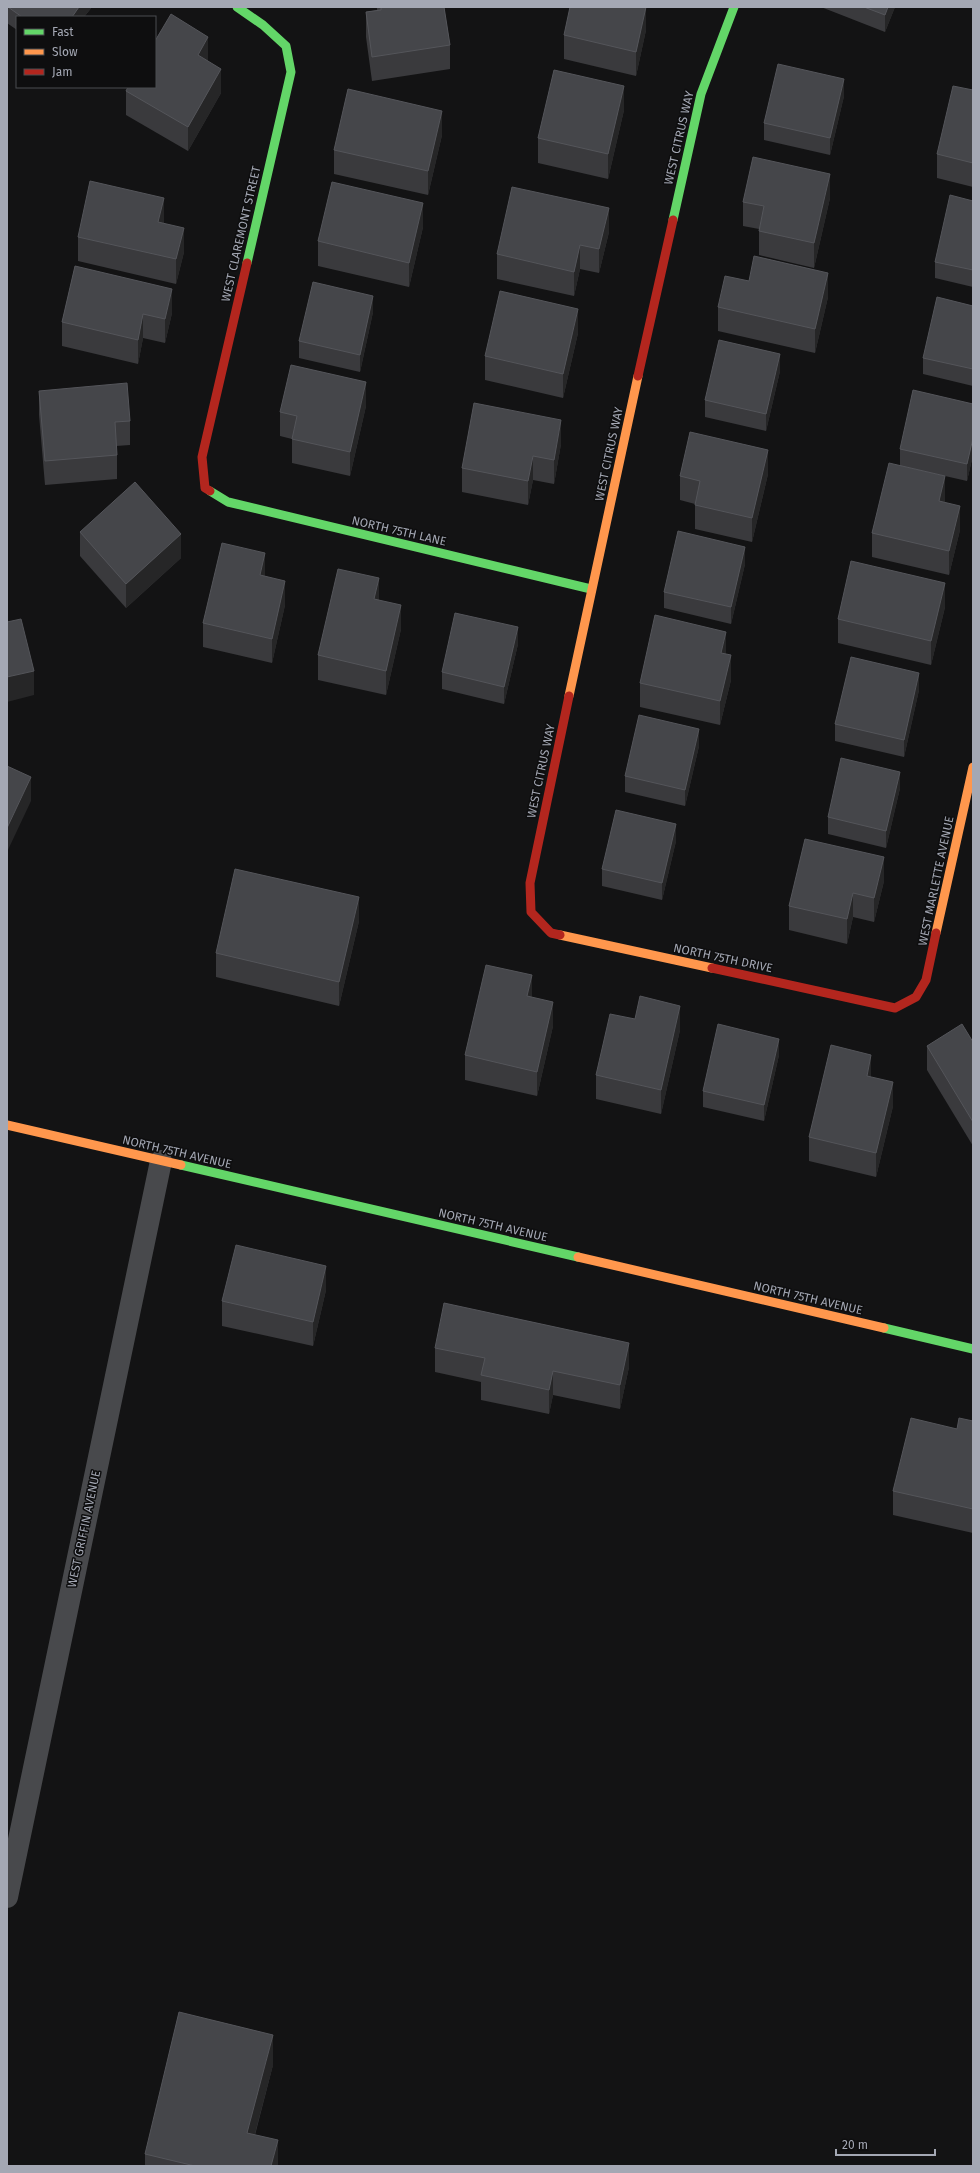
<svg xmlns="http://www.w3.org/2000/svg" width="980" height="2173" font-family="'Fira Sans',sans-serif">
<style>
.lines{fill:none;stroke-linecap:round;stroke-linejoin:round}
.street{stroke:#48494c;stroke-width:22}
.fast{stroke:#63d668;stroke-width:9}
.slow{stroke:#ff974d;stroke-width:9}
.jam{stroke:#b3261e;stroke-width:9}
.wall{fill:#3a3a3d}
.shaded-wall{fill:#262627}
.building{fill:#45464a;stroke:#54555a}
.labels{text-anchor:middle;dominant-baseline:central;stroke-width:3;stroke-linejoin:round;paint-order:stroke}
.street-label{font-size:12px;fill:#a4a8b4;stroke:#0e0e0f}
</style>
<rect width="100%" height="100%" fill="#131314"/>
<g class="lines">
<path class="street" d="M 7,1897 L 161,1161"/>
<g class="fast">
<path d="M 237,7 L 263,25 L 286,46 L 291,72 L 247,263"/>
<path d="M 673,220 L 701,94 L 734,7"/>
<path d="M 210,491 L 228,502 L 591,589"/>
<path d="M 181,1165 L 578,1257"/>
<path d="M 884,1328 L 973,1349"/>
</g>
<g class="slow">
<path d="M 569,696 L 638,376"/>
<path d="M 936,933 L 973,767"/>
<path d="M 560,935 L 712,968"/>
<path d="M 7,1125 L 181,1165"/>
<path d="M 578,1257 L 884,1328"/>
</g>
<g class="jam">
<path d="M 638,376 L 673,220"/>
<path d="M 210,491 L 205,488 L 202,457 L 247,263"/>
<path d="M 560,935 L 551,933 L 531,912 L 530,883 L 569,696"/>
<path d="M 712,968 L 895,1008 L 916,997 L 926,980 L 936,933"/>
</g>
</g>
<g class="wall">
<path d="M 7,7 L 92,7 L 84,17 L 17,17 L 17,30 L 7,23 Z"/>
<path d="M 377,7 L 444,7 L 450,45 L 450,69 L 372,81 L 366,37 L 366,12 L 377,10 Z"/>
<path d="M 821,7 L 895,7 L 885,32 Z"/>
<path d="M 646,30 L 636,76 L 564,59 L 564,35 Z"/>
<path d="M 208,61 L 221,93 L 188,151 L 126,115 L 126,91 Z"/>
<path d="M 973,90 L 973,187 L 937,178 L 937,154 Z"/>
<path d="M 844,96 L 830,155 L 764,140 L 764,123 Z"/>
<path d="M 624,110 L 608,179 L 538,163 L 538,138 Z"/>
<path d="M 442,135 L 428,195 L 334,174 L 334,150 Z"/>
<path d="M 830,198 L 814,268 L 759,255 L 759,229 L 743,226 L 743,202 Z"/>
<path d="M 973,201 L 973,287 L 935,278 L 935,262 Z"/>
<path d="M 164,222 L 164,223 L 184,252 L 176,284 L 78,261 L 78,237 Z"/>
<path d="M 423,227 L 409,287 L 318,266 L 318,241 Z"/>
<path d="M 609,232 L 599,273 L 580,269 L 574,296 L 497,279 L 497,254 Z"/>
<path d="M 75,266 L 172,313 L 165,343 L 143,338 L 138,364 L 62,346 L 62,322 Z"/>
<path d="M 749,281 L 828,297 L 815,353 L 718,331 L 718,307 Z"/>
<path d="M 973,306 L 973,386 L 923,374 L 923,358 Z"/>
<path d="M 373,312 L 360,372 L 299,358 L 299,341 Z"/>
<path d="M 578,333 L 563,398 L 485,380 L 485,356 Z"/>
<path d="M 780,371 L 766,431 L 705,417 L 705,400 Z"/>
<path d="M 39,391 L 130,421 L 130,445 L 116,446 L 117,455 L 117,479 L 45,485 L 39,415 Z"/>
<path d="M 973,404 L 973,455 L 967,481 L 901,466 L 945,500 L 944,503 L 960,530 L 949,575 L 872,557 L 872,533 L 900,466 L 900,449 Z"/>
<path d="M 366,406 L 350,476 L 292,463 L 292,439 L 280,436 L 280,412 Z"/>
<path d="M 561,444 L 554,484 L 533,480 L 528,505 L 462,492 L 462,468 Z"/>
<path d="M 768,474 L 752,542 L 695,529 L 695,504 L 680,500 L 680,476 Z"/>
<path d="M 80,532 L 181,558 L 126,608 L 80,556 Z"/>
<path d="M 745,564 L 731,624 L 664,608 L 664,592 Z"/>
<path d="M 265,576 L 285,605 L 272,663 L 203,647 L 203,623 Z"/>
<path d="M 945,607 L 931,665 L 838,643 L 838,619 Z"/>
<path d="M 401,629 L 386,695 L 318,680 L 318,655 Z"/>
<path d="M 518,644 L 504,704 L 442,689 L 442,672 Z"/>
<path d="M 726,654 L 731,680 L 720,725 L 640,707 L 640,683 Z"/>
<path d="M 919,690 L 904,757 L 835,741 L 835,724 Z"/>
<path d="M 699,746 L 685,806 L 625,792 L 625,776 Z"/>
<path d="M 900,788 L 886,848 L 828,834 L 828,817 Z"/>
<path d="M 676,841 L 662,900 L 602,886 L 602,869 Z"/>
<path d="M 884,881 L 874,922 L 853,917 L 847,944 L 789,930 L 789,906 Z"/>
<path d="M 359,921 L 339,1006 L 216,977 L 216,953 Z"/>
<path d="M 532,997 L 553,1026 L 537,1096 L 465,1080 L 465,1055 Z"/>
<path d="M 680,1030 L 661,1114 L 596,1099 L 596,1075 Z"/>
<path d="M 973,1042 L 973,1146 L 927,1070 L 927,1046 Z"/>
<path d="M 779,1055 L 764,1121 L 703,1107 L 703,1091 Z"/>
<path d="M 871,1077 L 893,1106 L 876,1177 L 809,1161 L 809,1137 Z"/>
<path d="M 326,1290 L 313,1346 L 222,1326 L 222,1301 Z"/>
<path d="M 435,1348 L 629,1367 L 620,1409 L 553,1395 L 549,1414 L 481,1400 L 481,1382 L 435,1372 Z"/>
<path d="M 973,1421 L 973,1533 L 893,1515 L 893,1491 L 957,1429 Z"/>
<path d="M 273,2065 L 255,2135 L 278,2166 L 145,2166 L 145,2154 Z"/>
</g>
<g class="shaded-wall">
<path d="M 79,7 L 92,7 L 84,17 L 72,17 Z"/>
<path d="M 646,7 L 646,30 L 636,76 L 636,52 Z"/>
<path d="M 888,7 L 895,7 L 885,32 L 885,15 Z"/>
<path d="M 208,37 L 208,61 L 198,79 L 198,55 Z"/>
<path d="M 221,69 L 221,93 L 188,151 L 188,127 Z"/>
<path d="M 844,79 L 844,96 L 830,155 L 830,138 Z"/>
<path d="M 624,86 L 624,110 L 608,179 L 608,154 Z"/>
<path d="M 442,111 L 442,135 L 428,195 L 428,171 Z"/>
<path d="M 830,174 L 830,198 L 814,268 L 814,243 Z"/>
<path d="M 164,198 L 164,222 L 158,246 L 158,222 Z"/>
<path d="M 423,203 L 423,227 L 409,287 L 409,263 Z"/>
<path d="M 609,208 L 609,232 L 599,273 L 599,249 Z"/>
<path d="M 184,228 L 184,252 L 176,284 L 176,259 Z"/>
<path d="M 580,245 L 580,269 L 574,296 L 574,272 Z"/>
<path d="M 828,273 L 828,297 L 815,353 L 815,329 Z"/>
<path d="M 172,289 L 172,313 L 165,343 L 165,319 Z"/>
<path d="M 373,296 L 373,312 L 360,372 L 360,355 Z"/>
<path d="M 578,309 L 578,333 L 563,398 L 563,374 Z"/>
<path d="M 143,314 L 143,338 L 138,364 L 138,340 Z"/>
<path d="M 780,354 L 780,371 L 766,431 L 766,414 Z"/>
<path d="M 366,382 L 366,406 L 350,476 L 350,452 Z"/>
<path d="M 561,420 L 561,444 L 554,484 L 554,460 Z"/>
<path d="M 973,438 L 973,455 L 967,481 L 967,464 Z"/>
<path d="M 768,450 L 768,474 L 752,542 L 752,518 Z"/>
<path d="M 533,456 L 533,480 L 528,505 L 528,481 Z"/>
<path d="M 945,476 L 945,500 L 939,526 L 939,501 Z"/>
<path d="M 960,506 L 960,530 L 949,575 L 949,551 Z"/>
<path d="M 181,534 L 181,558 L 126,608 L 126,584 Z"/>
<path d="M 745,547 L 745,564 L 731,624 L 731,607 Z"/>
<path d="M 265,553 L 265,577 L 260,575 Z"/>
<path d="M 379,578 L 379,602 L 374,599 Z"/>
<path d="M 285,581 L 285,605 L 272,663 L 272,639 Z"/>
<path d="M 945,583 L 945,607 L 931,665 L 931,641 Z"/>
<path d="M 401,605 L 401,629 L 386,695 L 386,671 Z"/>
<path d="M 518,627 L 518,644 L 504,704 L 504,687 Z"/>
<path d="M 726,632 L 726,656 L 721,653 Z"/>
<path d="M 731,655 L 731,680 L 720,725 L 720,701 Z"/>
<path d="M 34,671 L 34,695 L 7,702 L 7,677 Z"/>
<path d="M 919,673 L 919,690 L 904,757 L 904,740 Z"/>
<path d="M 699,729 L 699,746 L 685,806 L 685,790 Z"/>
<path d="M 900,772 L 900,788 L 886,848 L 886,831 Z"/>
<path d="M 31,777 L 31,801 L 7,852 L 7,828 Z"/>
<path d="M 676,824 L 676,841 L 662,900 L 662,883 Z"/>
<path d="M 884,857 L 884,881 L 874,922 L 874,898 Z"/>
<path d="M 853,893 L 853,917 L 847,944 L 847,919 Z"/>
<path d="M 359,897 L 359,921 L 339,1006 L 339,982 Z"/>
<path d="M 532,975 L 532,999 L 527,996 Z"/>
<path d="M 553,1002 L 553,1026 L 537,1096 L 537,1072 Z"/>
<path d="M 680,1006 L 680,1030 L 661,1114 L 661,1090 Z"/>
<path d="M 779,1039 L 779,1055 L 764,1121 L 764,1105 Z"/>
<path d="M 871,1055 L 871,1079 L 867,1076 Z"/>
<path d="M 893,1082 L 893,1106 L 876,1177 L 876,1153 Z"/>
<path d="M 326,1266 L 326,1290 L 313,1346 L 313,1322 Z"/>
<path d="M 629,1343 L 629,1367 L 620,1409 L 620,1385 Z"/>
<path d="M 553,1371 L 553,1395 L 549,1414 L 549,1390 Z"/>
<path d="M 273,2035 L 273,2065 L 247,2164 L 247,2133 Z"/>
<path d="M 278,2140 L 278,2166 L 271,2166 Z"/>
</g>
<g class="building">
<path d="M 8,7 L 79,7 L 72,17 L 22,17 Z"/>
<path d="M 381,7 L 444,7 L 450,45 L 372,57 L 366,12 L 381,10 Z"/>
<path d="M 570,7 L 646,7 L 636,52 L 564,35 Z"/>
<path d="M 864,7 L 888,7 L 885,15 Z"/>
<path d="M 171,14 L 208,37 L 198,55 L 221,69 L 188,127 L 126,91 L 128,87 L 155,87 L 155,41 Z"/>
<path d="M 778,64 L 844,79 L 830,138 L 764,123 Z"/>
<path d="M 554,70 L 624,86 L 608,154 L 538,138 Z"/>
<path d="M 953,86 L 973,90 L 973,163 L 937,154 Z"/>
<path d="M 348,89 L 442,111 L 428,171 L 334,150 Z"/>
<path d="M 753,157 L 830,174 L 814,243 L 759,231 L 764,206 L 743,202 Z"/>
<path d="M 90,181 L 164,198 L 158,222 L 184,228 L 176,259 L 78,237 Z"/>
<path d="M 332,182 L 423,203 L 409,263 L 318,241 Z"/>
<path d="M 512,187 L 609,208 L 599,249 L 580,245 L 574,272 L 497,254 Z"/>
<path d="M 950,195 L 973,201 L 973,270 L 935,262 Z"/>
<path d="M 754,256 L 828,273 L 815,329 L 718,307 L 725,276 L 749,281 Z"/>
<path d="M 75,266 L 172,289 L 165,319 L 143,314 L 138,340 L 62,322 Z"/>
<path d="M 313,282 L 373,296 L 360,355 L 299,341 Z"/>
<path d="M 500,291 L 578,309 L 563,374 L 485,356 Z"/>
<path d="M 937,297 L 973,306 L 973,369 L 923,358 Z"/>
<path d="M 719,340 L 780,354 L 766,414 L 705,400 Z"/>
<path d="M 291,365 L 366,382 L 350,452 L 292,439 L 297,416 L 280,412 Z"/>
<path d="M 127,383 L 130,421 L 115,422 L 117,455 L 45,461 L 39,391 Z"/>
<path d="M 913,390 L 973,404 L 973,438 L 967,464 L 900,449 Z"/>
<path d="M 474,403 L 561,420 L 554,460 L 533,456 L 528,481 L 462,468 Z"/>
<path d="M 690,432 L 768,450 L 752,518 L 695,505 L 700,481 L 680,476 Z"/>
<path d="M 889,463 L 945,476 L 939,501 L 960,506 L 949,551 L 872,533 Z"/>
<path d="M 135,482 L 181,534 L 126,584 L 80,532 Z"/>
<path d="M 678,531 L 745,547 L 731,607 L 664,592 Z"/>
<path d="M 222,543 L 265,553 L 260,575 L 285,581 L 272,639 L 203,623 Z"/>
<path d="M 851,561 L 945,583 L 931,641 L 838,619 Z"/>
<path d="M 338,569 L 379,578 L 374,599 L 401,605 L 386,671 L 318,655 Z"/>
<path d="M 455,613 L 518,627 L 504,687 L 442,672 Z"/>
<path d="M 655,615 L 726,632 L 721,653 L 731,655 L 720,701 L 640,683 Z"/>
<path d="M 21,619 L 34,671 L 7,677 L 7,622 Z"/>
<path d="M 851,657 L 919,673 L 904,740 L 835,724 Z"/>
<path d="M 639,715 L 699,729 L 685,790 L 625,776 Z"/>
<path d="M 841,758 L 900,772 L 886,831 L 828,817 Z"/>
<path d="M 7,766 L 31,777 L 7,828 Z"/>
<path d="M 616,810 L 676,824 L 662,883 L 602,869 Z"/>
<path d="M 805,839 L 884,857 L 874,898 L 853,893 L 847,919 L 789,906 Z"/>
<path d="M 235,869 L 359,897 L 339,982 L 216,953 Z"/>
<path d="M 486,965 L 532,975 L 527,996 L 553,1002 L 537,1072 L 465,1055 Z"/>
<path d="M 640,996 L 680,1006 L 661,1090 L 596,1075 L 610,1014 L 635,1019 Z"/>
<path d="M 718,1024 L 779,1039 L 764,1105 L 703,1091 Z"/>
<path d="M 962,1024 L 973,1042 L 973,1122 L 927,1046 Z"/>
<path d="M 831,1045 L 871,1055 L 867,1076 L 893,1082 L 876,1153 L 809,1137 Z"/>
<path d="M 236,1245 L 326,1266 L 313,1322 L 222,1301 Z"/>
<path d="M 444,1303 L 629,1343 L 620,1385 L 553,1371 L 549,1390 L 481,1375 L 485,1358 L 435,1348 Z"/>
<path d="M 911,1418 L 957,1429 L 959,1418 L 973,1421 L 973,1509 L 893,1491 Z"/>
<path d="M 179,2012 L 273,2035 L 247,2133 L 278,2140 L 271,2166 L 195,2166 L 145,2154 Z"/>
</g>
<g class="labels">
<g class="street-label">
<text transform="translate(679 138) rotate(-77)">WEST CITRUS WAY</text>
<text transform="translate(241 234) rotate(-77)">WEST CLAREMONT STREET</text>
<text transform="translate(609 454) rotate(-78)">WEST CITRUS WAY</text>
<text transform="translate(399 531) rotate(13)">NORTH 75TH LANE</text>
<text transform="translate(541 771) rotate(-78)">WEST CITRUS WAY</text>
<text transform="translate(936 881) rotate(-78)">WEST MARLETTE AVENUE</text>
<text transform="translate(723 958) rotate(12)">NORTH 75TH DRIVE</text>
<text transform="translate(177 1152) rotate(13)">NORTH 75TH AVENUE</text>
<text transform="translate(493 1225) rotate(13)">NORTH 75TH AVENUE</text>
<text transform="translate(808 1298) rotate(13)">NORTH 75TH AVENUE</text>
<text transform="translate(84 1529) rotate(-78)">WEST GRIFFIN AVENUE</text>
</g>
</g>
<rect width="980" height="2173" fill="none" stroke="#a4a8b4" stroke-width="16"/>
<rect x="16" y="16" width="140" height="72" fill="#0e0e0f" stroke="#4a4c51"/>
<rect x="24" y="29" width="20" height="6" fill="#63d668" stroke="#4a4c51"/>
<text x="52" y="36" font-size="12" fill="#a4a8b4">Fast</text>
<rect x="24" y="49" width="20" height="6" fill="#ff974d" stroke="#4a4c51"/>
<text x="52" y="56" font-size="12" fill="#a4a8b4">Slow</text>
<rect x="24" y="69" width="20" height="6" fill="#b3261e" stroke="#4a4c51"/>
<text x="52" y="76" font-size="12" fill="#a4a8b4">Jam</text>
<path d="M836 2149v6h99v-6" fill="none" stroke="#a4a8b4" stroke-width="2"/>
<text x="842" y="2149" font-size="12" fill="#a4a8b4" stroke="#0e0e0f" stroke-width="3" paint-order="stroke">20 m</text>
</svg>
